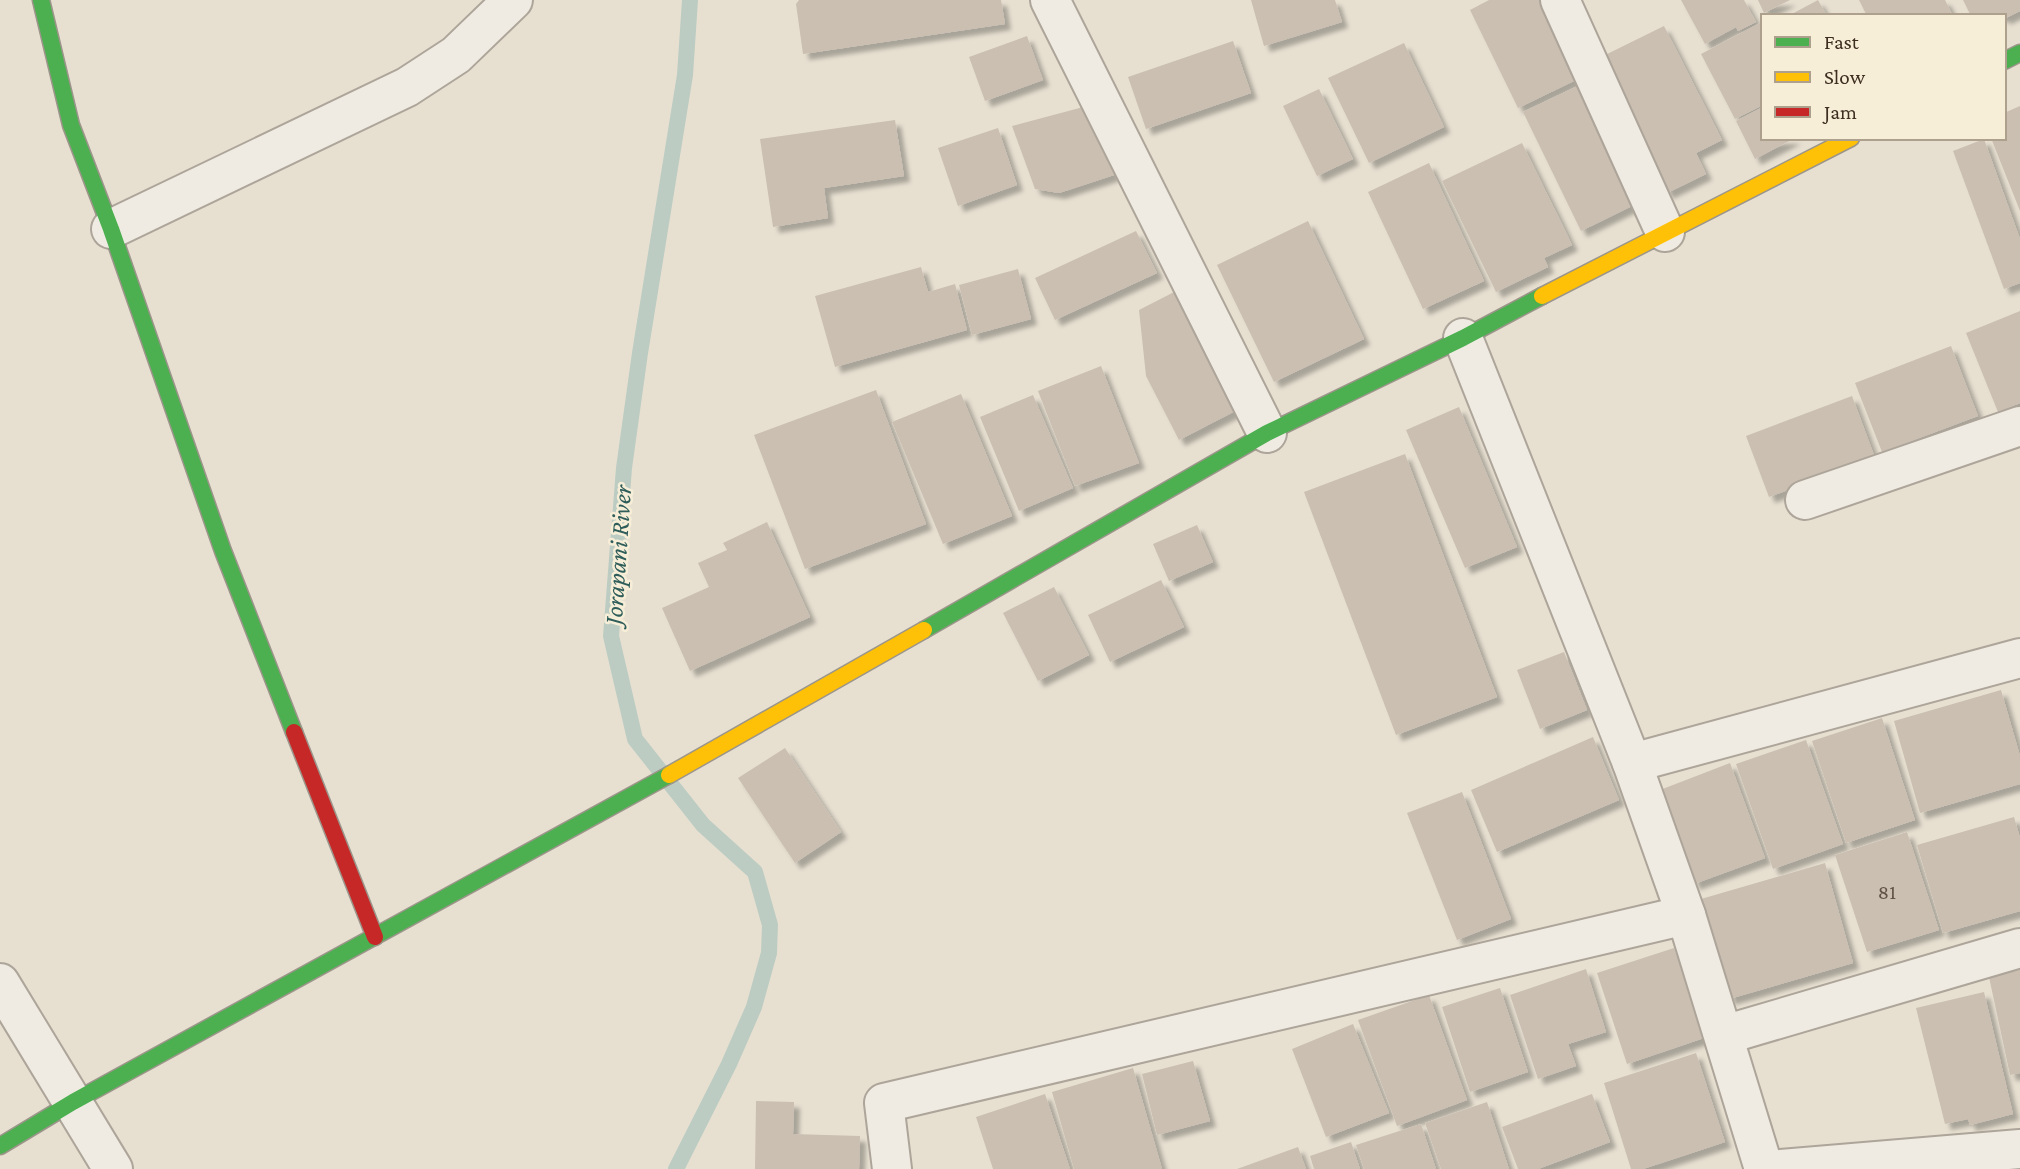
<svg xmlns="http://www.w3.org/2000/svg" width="2020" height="1169" font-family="'Crimson Pro',serif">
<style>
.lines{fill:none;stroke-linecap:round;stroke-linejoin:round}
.stream{stroke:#bcccc2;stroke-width:16}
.building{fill:#cbbfb2;filter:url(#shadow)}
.street-casing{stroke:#ada599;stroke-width:42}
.fast-casing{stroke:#9c958a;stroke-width:19}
.slow-casing{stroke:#9c958a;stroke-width:19}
.jam-casing{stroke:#9c958a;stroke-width:19}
.street{stroke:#efebe3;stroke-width:38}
.fast{stroke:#4caf50;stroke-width:16}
.slow{stroke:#ffc107;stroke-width:16}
.jam{stroke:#c62828;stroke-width:16}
.labels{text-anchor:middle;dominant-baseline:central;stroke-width:5;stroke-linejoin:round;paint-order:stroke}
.number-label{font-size:21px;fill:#605244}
.water-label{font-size:26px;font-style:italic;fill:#2f5d5a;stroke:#f7eed8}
</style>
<defs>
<filter id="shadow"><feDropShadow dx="6" dy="6" stdDeviation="2" flood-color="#0004"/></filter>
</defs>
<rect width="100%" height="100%" fill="#e7e0d1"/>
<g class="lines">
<path class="stream" d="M 676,1169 L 729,1064 L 754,1007 L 769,953 L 770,925 L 755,872 L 703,825 L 635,739 L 611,636 L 624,468 L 640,353 L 685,75 L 690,0"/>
</g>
<g class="building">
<path d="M 799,0 L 1001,0 L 1005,24 L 803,54 L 796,4 Z"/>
<path d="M 1251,0 L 1335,0 L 1342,22 L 1264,46 Z"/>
<path d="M 1489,0 L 1540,0 L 1578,79 L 1518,108 L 1470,10 Z"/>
<path d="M 1681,0 L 1744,0 L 1756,22 L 1738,31 L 1736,27 L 1705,44 Z"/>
<path d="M 1758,0 L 1790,0 L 1764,13 Z"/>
<path d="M 1818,0 L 1827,16 L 1788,16 Z"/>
<path d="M 1859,0 L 1945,0 L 1953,16 L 1867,16 Z"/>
<path d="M 1963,0 L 2020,0 L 2020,11 L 2004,19 L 2004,16 L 1971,16 Z"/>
<path d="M 1760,23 L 1763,28 L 1763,105 L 1735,119 L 1701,54 Z"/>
<path d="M 1664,26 L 1722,140 L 1696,153 L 1706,174 L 1667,193 L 1599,58 Z"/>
<path d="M 1027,36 L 1043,80 L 985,101 L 969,57 Z"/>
<path d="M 1233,41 L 1251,93 L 1146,129 L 1128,77 Z"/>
<path d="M 1404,43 L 1444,127 L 1369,163 L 1328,78 Z"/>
<path d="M 1580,85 L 1638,203 L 1581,231 L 1523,112 Z"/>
<path d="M 1319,89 L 1353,159 L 1317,176 L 1283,106 Z"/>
<path d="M 1087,106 L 1114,175 L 1059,193 L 1035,189 L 1012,126 Z"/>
<path d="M 2020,106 L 2020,211 L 1991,138 L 2004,138 L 2004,113 Z"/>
<path d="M 1763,107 L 1763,138 L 1795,138 L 1755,159 L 1736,121 Z"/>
<path d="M 895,120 L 904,176 L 824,188 L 828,218 L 773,227 L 760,139 Z"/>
<path d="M 998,128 L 1017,185 L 958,206 L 938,148 Z"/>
<path d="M 1984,139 L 2020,239 L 2020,283 L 2004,289 L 1953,151 Z"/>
<path d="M 1522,143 L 1572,245 L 1544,258 L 1548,267 L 1496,292 L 1442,181 Z"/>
<path d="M 1429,163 L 1484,281 L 1423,309 L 1368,192 Z"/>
<path d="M 1308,221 L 1364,339 L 1274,382 L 1217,265 Z"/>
<path d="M 1136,231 L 1157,273 L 1055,320 L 1035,278 Z"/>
<path d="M 921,267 L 928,292 L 955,284 L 967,330 L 835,367 L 815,296 Z"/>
<path d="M 1018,269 L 1031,319 L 972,335 L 959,285 Z"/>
<path d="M 1178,290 L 1239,409 L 1179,440 L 1146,376 L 1139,310 Z"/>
<path d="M 2020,311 L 2020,403 L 1998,412 L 1966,333 Z"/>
<path d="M 1951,346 L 1978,416 L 1882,452 L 1855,383 Z"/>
<path d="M 1101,366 L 1139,463 L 1075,486 L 1038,391 Z"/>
<path d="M 876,390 L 926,524 L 805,569 L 754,435 Z"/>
<path d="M 961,394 L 1012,516 L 943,544 L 892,422 Z"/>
<path d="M 1033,395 L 1073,488 L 1019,511 L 980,417 Z"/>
<path d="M 1852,396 L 1875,458 L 1769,497 L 1746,436 Z"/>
<path d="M 1459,407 L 1517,547 L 1465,568 L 1406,430 Z"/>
<path d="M 1405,454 L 1497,697 L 1396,735 L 1304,492 Z"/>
<path d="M 767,522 L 810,617 L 690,671 L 662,608 L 709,587 L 698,563 L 727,550 L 723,543 Z"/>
<path d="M 1197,525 L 1213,562 L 1169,581 L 1153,544 Z"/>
<path d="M 1161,580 L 1184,627 L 1110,662 L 1088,615 Z"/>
<path d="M 1054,587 L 1089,655 L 1038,681 L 1003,613 Z"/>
<path d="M 1564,652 L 1587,710 L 1540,729 L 1517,670 Z"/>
<path d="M 2001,690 L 2020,756 L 2020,784 L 1920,813 L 1894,721 Z"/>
<path d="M 1882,718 L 1915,820 L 1846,843 L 1812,741 Z"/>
<path d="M 1593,737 L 1619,800 L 1497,852 L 1471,790 Z"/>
<path d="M 1806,740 L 1843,844 L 1773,869 L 1736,764 Z"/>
<path d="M 785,748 L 841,832 L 795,863 L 738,778 Z"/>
<path d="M 1730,763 L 1765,858 L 1694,884 L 1660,790 Z"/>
<path d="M 1462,792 L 1511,919 L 1457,940 L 1407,813 Z"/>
<path d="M 2014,817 L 2020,838 L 2020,911 L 1943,933 L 1917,845 Z"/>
<path d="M 1907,832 L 1939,930 L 1867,952 L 1835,855 Z"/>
<path d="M 1825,863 L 1853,963 L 1729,999 L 1701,899 Z"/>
<path d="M 1674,948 L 1704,1038 L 1627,1064 L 1597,973 Z"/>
<path d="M 1586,969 L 1606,1032 L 1568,1044 L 1576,1066 L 1538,1079 L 1510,995 Z"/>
<path d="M 2020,970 L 2020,1073 L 2010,1075 L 1989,977 Z"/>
<path d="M 1500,988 L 1528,1072 L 1470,1092 L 1442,1007 Z"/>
<path d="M 1984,992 L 2013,1114 L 1970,1125 L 1968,1119 L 1945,1124 L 1916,1008 Z"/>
<path d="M 1429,995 L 1467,1100 L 1397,1126 L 1358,1020 Z"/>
<path d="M 1353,1024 L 1389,1113 L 1326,1137 L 1292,1049 Z"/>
<path d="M 1696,1053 L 1725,1142 L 1643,1169 L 1631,1169 L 1604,1083 Z"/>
<path d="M 1193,1061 L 1210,1121 L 1157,1135 L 1142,1074 Z"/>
<path d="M 1133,1068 L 1162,1169 L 1074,1169 L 1052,1092 Z"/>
<path d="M 1045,1094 L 1070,1169 L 993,1169 L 976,1117 Z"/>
<path d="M 1592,1094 L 1610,1142 L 1538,1169 L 1518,1169 L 1502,1127 Z"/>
<path d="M 756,1101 L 794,1102 L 793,1134 L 860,1136 L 859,1169 L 755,1169 Z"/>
<path d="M 1487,1102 L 1509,1169 L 1441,1169 L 1425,1123 Z"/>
<path d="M 1421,1124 L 1436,1169 L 1364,1169 L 1356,1145 Z"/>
<path d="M 1351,1142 L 1360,1169 L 1314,1169 L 1310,1156 Z"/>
<path d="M 1298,1147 L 1306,1169 L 1237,1169 Z"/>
</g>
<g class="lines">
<g class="street-casing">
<g id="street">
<path d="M 1050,0 L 1267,433"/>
<path d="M 1560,0 L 1665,232"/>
<path d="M 111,229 L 407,87 L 456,55 L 513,0"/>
<path d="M 1463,338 L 1632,763 L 1686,915 L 1764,1169"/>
<path d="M 1805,500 L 2020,426"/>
<path d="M 1632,763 L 2020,658"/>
<path d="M 0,983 L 113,1169"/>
<path d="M 1724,1035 L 2020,948"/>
<path d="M 892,1169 L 884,1103 L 1686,915"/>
<path d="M 1781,1169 L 2020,1149"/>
</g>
</g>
<g class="fast-casing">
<g id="fast">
<path d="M 41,0 L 71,125 L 111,229 L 223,551 L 294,732"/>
<path d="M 2004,61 L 2020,53"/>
<path d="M 924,630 L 1267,433 L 1463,338 L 1542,296"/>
<path d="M 0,1146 L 73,1102 L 669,775"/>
</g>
</g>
<g class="slow-casing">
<g id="slow">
<path d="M 1542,296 L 1851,138"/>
<path d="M 669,775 L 924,630"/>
</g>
</g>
<g class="jam-casing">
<path id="jam" d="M 294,732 L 375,937"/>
</g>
<use href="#street" class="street"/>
<use href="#fast" class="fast"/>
<use href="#slow" class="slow"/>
<use href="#jam" class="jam"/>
</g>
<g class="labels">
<g class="number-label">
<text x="1887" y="892">81</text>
</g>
<g class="water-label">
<text transform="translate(618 555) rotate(-86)">Jorapani River</text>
</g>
</g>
<rect x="1761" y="14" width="245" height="126" fill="#f7eed8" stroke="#ada18e" stroke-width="2"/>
<rect x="1775" y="37" width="35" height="10" fill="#4caf50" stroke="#ada18e" stroke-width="2"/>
<text x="1824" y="49" font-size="21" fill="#3d2e20">Fast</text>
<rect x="1775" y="72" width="35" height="10" fill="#ffc107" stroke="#ada18e" stroke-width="2"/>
<text x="1824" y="84" font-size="21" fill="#3d2e20">Slow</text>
<rect x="1775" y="107" width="35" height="10" fill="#c62828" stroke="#ada18e" stroke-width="2"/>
<text x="1824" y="119" font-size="21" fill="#3d2e20">Jam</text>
</svg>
